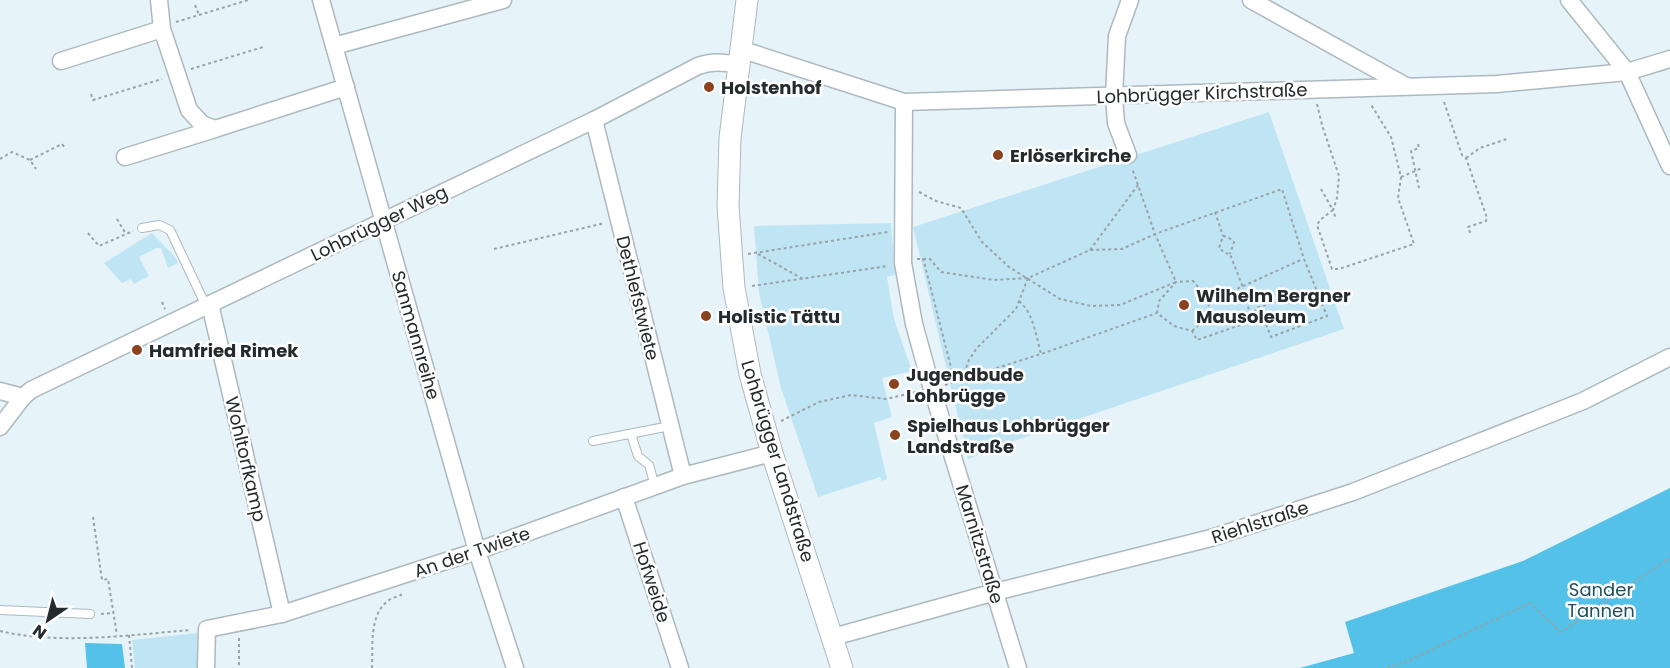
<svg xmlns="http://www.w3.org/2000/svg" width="1670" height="668" font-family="Poppins,sans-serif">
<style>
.green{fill:#bfe5f5}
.forest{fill:#53c1e8}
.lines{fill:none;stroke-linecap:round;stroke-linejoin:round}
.service-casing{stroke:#adb9bf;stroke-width:10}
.minor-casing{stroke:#adb9bf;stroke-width:19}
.tertiary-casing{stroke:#adb9bf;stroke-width:23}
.path{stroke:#99a3a7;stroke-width:2;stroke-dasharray:3 3;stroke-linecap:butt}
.service{stroke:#fff;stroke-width:8}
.minor{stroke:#fff;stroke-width:16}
.tertiary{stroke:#fff;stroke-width:21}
.poi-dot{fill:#8a431f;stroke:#fefefe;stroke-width:2}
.labels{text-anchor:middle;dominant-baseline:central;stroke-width:5;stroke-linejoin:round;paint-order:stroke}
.poi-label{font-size:18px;font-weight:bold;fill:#252a2c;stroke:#fefefe;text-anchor:start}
.street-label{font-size:18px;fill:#252a2c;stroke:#fefefe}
.park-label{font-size:18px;fill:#1f4e5f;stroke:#fefefe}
</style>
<rect width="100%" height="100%" fill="#e6f3f9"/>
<g class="green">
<path d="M 1269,112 L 1344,329 L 999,446 L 968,459 L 913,227 Z"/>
<path d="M 891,223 L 895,275 L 887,277 L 894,319 L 912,371 L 882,378 L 892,417 L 874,423 L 887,479 L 882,481 L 880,477 L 818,497 L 781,388 L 759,293 L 754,226 Z"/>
<path d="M 152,233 L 175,257 L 178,263 L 168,268 L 161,248 L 156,248 L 139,257 L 149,276 L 134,284 L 131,279 L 122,283 L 104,263 Z"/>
<path d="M 197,633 L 197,668 L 135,668 L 132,640 Z"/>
</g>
<g class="forest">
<path d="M 1670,488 L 1670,668 L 1300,668 L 1354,653 L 1345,622 L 1523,561 Z"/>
<path d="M 85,643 L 122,644 L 125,668 L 87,668 Z"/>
</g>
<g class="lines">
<g class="service-casing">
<g id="service">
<path d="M 142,228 L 159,225 L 170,230 L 206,306"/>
<path d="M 631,434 L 638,456 L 649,465 L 655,486"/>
<path d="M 593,441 L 670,426"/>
<path d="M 0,610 L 90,614"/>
</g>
</g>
<g class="minor-casing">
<g id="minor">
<path d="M 159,0 L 162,29 L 189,110 L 202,124 L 215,129 L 346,87"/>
<path d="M 321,0 L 477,551 L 515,668"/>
<path d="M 1251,0 L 1406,86"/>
<path d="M 1569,0 L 1627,72 L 1670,166"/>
<path d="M 334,46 L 503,0"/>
<path d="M 740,49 L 904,102 L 1497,84 L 1627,72 L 1670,59"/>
<path d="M 61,61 L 162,29"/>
<path d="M 904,102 L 903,263 L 914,324 L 932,389 L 1018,668"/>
<path d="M 594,120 L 683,476"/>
<path d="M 1128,155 L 1116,123 L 1114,96 L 1117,36 L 1130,0"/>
<path d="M 125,157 L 215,129"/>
<path d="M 210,304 L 282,614"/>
<path d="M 0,391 L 23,397"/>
<path d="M 0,427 L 23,397 L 31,390 L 594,120 L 698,66 C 712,61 723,62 738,65"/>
<path d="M 624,497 L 680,668"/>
<path d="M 833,637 L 995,592 L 1211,538 L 1353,492 L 1583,401 L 1670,357"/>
<path d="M 206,668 L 207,629 L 282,614 L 477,551 L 683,476 L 772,453"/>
</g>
</g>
<g class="tertiary-casing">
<path id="tertiary" d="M 747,0 L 730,138 L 728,206 L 734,288 L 750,374 L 772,453 L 842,668"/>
</g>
<g class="path">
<path d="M 195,5 L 199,15"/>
<path d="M 176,22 L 248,0"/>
<path d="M 191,69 L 263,47"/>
<path d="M 91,94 L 93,100 L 162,79"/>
<path d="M 1444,102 L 1462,155 L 1466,158 L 1487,218 L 1486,221 L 1468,227 L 1471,235"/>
<path d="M 1317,104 L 1322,125 L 1339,176 L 1337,198 L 1333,210 L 1336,219"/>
<path d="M 1418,144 L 1419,148 L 1411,151 L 1419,188"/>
<path d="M 1466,158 L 1480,148 L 1507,139"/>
<path d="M 0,159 L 12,152 L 30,160 L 36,169"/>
<path d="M 30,160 L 62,144 L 66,149"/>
<path d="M 1401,177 L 1422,168"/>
<path d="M 1321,189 L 1333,210 L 1320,220 L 1317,225 L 1332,269 L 1339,269 L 1414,244 L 1398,198 L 1401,177 L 1391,137 L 1370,103"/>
<path d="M 919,192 L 936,201 L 961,208 L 982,242 L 1009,267 L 1060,299 L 1091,306 L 1120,305 L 1176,282 L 1155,234 L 1132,168"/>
<path d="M 1215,212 L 1223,236"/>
<path d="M 117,219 L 126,234"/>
<path d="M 88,233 L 99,246 L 133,231"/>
<path d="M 494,249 L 605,223"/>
<path d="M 1090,250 L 1138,185"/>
<path d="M 748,254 L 888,232"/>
<path d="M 758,254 L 803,279"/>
<path d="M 923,258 L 955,383"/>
<path d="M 917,259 L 930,259 L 941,272 L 994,280 L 1028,278 L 1090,250 L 1122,249 L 1155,234 L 1282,189 L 1304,259 L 1327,316 L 1271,337 L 1263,316 L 1252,321 L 1242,285 L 1230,254 L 1225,253 L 1219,248 L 1223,236 L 1228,237 L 1234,242 L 1230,254"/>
<path d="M 752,286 L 888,266"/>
<path d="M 1019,301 C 1034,314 1036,336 1041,354"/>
<path d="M 1210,301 L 1303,259"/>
<path d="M 162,302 L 165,309"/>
<path d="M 1192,331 C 1203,322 1206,314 1210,301 L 1193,281 L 1176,282 L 1159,301 L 1157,313 L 1174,326 L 1192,331 L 1197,340 L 1252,321 L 1256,308 L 1316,290"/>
<path d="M 962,379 L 1041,354 L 1157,313"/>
<path d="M 945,385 L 962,379 L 969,360 L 977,348 L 1016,309 L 1028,278"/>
<path d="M 781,421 L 819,402 L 851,395 L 886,399 L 916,392"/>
<path d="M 93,517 L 102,580 L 108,579 L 117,635"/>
<path d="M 101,614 L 113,613"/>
<path d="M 0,631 C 60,645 130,635 191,630"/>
<path d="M 129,635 L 132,668"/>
<path d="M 239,638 L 239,668"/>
<path d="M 372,668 C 373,648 369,614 388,601 C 391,598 397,597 401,595 L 400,591"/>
<path d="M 1387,668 L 1408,661 L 1530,603 L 1561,632 L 1670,558"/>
</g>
<use href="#service" class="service"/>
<use href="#minor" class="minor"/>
<use href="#tertiary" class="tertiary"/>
</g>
<g class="poi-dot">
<circle cx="709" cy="87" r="6"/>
<circle cx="998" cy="155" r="6"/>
<circle cx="1184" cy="305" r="6"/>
<circle cx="706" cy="316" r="6"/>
<circle cx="137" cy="350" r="6"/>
<circle cx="894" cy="384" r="6"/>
<circle cx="895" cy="435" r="6"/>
</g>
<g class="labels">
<g class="poi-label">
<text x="721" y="87">Holstenhof</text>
<text x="1010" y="155">Erlöserkirche</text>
<text x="1196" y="295">Wilhelm Bergner<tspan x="1196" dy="21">Mausoleum</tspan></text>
<text x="718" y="316">Holistic Tättu</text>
<text x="149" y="350">Hamfried Rimek</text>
<text x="906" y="374">Jugendbude<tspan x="906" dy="21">Lohbrügge</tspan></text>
<text x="907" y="425">Spielhaus Lohbrügger<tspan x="907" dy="21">Landstraße</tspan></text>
</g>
<g class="street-label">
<text transform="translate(1202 93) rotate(-2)">Lohbrügger Kirchstraße</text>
<text transform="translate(379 223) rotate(-26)">Lohbrügger Weg</text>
<text transform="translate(638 298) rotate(76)">Dethlefstwiete</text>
<text transform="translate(416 335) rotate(74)">Sanmannreihe</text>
<text transform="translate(246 459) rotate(77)">Wohltorfkamp</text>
<text transform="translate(778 461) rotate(73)">Lohbrügger Landstraße</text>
<text transform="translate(1260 522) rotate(-18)">Riehlstraße</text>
<text transform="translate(980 544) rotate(73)">Marnitzstraße</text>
<text transform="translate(472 552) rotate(-19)">An der Twiete</text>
<text transform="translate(652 582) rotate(72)">Hofweide</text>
</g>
<g class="park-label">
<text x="1601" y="589">Sander<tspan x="1601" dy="21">Tannen</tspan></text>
</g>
</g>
<g transform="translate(48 620) rotate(215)" stroke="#fefefe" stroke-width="4.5" paint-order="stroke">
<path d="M0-4.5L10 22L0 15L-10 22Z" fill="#252a2c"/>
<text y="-9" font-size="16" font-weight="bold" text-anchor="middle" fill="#252a2c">N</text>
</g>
</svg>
